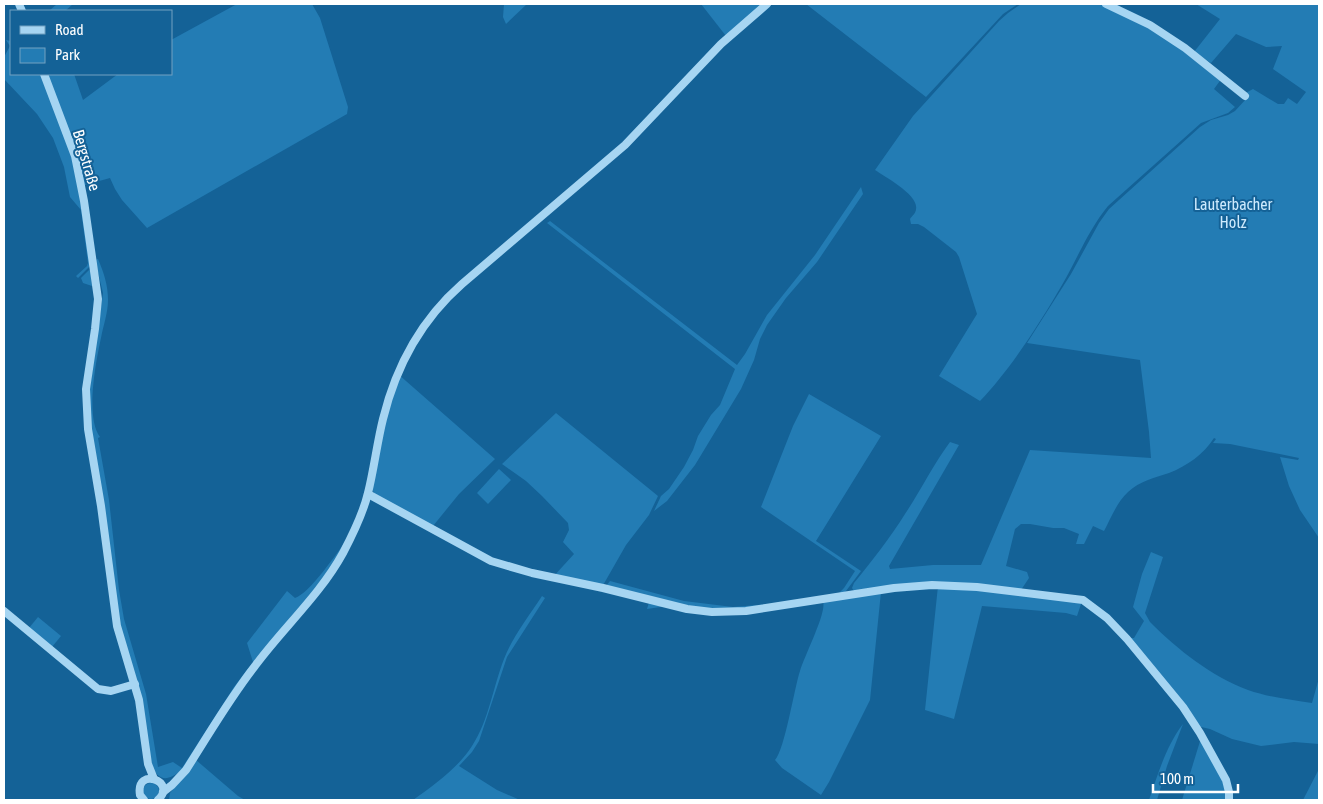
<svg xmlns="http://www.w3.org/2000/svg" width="1323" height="804" font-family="'Asap Condensed',sans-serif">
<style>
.green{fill:#237cb4}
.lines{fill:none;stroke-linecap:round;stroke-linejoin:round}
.minor{stroke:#a6d5f2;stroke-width:8}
.labels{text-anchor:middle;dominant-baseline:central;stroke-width:4;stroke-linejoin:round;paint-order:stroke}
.street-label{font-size:16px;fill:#fff;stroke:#146297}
.park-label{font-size:16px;fill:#ceeafd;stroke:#146297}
</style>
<rect width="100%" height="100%" fill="#146297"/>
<g class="green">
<path d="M 57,4 L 73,4 L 65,11 L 49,11 Z"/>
<path d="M 237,4 L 312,4 L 320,18 L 348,107 L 347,114 L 147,228 L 122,200 L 115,189 L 110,178 L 85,185 L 81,192 L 90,266 L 78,278 L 76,276 L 87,266 L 88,263 L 81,210 L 70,197 L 64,167 L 53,138 L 37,114 L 4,79 L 4,57 L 10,46 L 6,40 L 11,41 L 11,74 L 74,74 L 83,100 L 118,74 L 171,74 L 171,40 Z"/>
<path d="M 504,4 L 527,4 L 506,24 L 503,17 Z"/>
<path d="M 701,4 L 765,4 L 726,36 Z"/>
<path d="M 806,4 L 1018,4 L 1003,14 L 926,97 Z"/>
<path d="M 1021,4 L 1104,4 L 1157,31 L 1222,78 L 1214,89 L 1235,107 L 1228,113 L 1201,123 L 1108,206 C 1089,229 1077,259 1062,285 C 1040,323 1010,370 980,401 L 939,376 L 977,314 L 959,257 L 956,252 L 924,227 L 918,224 L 911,224 L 910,219 C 912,216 916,213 916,209 C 919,195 885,177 875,170 L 913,116 L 999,21 L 1008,13 Z"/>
<path d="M 1196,4 L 1319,4 L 1319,538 L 1300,510 L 1289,486 L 1280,457 L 1298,460 L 1299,458 L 1230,444 L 1213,443 L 1216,439 L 1214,438 C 1204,454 1187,466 1169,473 C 1154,478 1140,481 1128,492 C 1117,502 1111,518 1104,531 L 1093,526 L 1084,544 L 1076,544 L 1079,534 L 1064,528 L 1053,528 L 1030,524 L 1021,524 L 1015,529 L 1006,566 L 1027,572 L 1029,578 L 1021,590 L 975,585 L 854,591 L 852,588 L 854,583 C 872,561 890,538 905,514 C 921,490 933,465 950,442 L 959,445 L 889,566 L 890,569 L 933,565 L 981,565 L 1030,450 L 1151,458 L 1149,432 L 1140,360 L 1027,343 L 1071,274 L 1099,223 L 1109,209 L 1200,127 L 1211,120 L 1228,115 L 1235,111 L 1246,99 L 1244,94 L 1253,89 L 1278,104 L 1284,104 L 1288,98 L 1297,104 L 1306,92 L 1273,69 L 1282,46 L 1266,47 L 1236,34 L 1211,63 L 1194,52 L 1220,19 Z"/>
<path d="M 861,187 L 863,194 L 817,262 L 786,298 L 767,325 L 760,339 L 754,360 L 741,389 L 695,465 L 667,501 L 654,511 L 661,496 L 669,489 L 684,467 L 693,450 L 698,436 L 711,415 L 720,405 L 735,369 L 547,223 L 550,221 L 737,365 L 745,354 L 767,315 L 815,255 Z"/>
<path d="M 98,259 C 104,273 108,285 108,300 C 108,313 103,326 101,338 C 96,361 85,417 100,437 L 98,438 L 109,500 L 119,590 L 124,619 L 146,694 L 158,767 L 173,762 L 182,768 L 234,687 L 253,662 L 247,643 L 287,591 L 295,598 C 309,594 338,552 347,539 L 338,557 L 181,771 C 170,779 160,783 153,768 L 120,627 L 91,431 L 89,395 L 103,293 L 95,260 Z"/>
<path d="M 89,270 L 91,271 L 92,286 L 83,283 L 81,278 Z"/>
<path d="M 398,374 L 495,459 L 459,494 L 433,526 L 375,495 L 371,487 L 386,414 Z"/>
<path d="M 809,394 L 881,436 L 816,541 L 861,571 L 843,595 L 742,610 L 667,606 L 647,609 L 650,599 L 606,586 L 610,581 L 684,601 L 733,607 L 772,604 L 818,597 L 839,593 L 844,588 L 855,571 L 761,507 L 793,426 Z"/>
<path d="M 556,413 L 658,496 L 649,515 L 626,545 L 602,587 L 553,577 L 574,554 L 563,542 L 569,530 L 568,523 L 542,496 L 526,481 L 502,464 Z"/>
<path d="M 499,469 L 511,480 L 488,504 L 477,493 Z"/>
<path d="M 1151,552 L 1163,557 L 1145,613 L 1150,622 C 1178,650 1211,676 1248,690 C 1268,697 1291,700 1312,703 L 1319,678 L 1319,744 L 1294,742 L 1261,746 L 1232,739 L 1210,729 L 1197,726 L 1130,638 L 1134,638 L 1144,621 L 1133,607 L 1142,574 Z"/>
<path d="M 938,586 L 1082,601 L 1077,616 L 1066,613 L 982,606 L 954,719 L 925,710 Z"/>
<path d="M 881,592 L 870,700 L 829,782 L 821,795 L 782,768 L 775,760 C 785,749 794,689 800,671 C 804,657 827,612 823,602 Z"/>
<path d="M 542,596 L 545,598 L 507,657 L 479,741 L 472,752 L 459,766 L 497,790 L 520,800 L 413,800 C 434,785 458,768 472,746 C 489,720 493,687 504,659 C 513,636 529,616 542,596 Z"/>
<path d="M 38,617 L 61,636 L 52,647 L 29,628 Z"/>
<path d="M 1183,724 L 1167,766 L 1157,800 L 1149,800 C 1158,774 1166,746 1183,724 Z"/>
<path d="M 1201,738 L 1219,769 L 1228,800 L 1182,800 Z"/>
<path d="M 196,760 L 238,796 L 245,800 L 169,800 L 170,793 Z"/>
<path d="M 1319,769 L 1319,800 L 1303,800 Z"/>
<circle cx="151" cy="791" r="8"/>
</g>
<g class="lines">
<g class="minor">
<path d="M 19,4 L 22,11"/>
<path d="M 1106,4 L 1150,25 L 1185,48 L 1245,96"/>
<path d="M 44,74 L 75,156 L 84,201 L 98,299 L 95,329 L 86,389 L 88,429 L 101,506 L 117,626 L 139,700 L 148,764 L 154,779"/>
<path d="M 368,494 L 491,561 L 532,573 L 603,588 L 687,609 L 712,612 L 746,611 L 894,588 L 932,585 L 977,587 L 1083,600 L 1107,618 L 1127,639 L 1183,707 L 1200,733 L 1226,780 L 1229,792 L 1229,800"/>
<path d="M 4,611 L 98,689 L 111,691 L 135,684"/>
<path d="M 163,792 L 172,785 L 186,770 C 208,736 229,699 255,666 C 283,628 320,595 343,553 C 353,534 363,514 368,493 C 374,469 377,443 383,419 C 396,366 421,320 462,284 L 625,145 L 721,44 L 767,4"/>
<path d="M 144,800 L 140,795 C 135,766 178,781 158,800"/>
</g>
</g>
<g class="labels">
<g class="street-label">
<text transform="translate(87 160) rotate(74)">Bergstraße</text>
</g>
<g class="park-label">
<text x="1233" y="204">Lauterbacher<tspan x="1233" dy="18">Holz</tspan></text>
</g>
</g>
<rect width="1323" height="804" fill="none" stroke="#ffffff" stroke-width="10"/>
<rect x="10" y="10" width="162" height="65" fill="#146297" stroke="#72a1c1"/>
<rect x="20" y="26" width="25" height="8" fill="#a6d5f2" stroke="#72a1c1"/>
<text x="55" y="35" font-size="15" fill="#ffffff">Road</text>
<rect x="20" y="48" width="25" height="15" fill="#237cb4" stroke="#72a1c1"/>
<text x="55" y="60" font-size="15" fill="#ffffff">Park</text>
<path d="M1153 784v8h85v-8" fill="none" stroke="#ffffff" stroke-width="2.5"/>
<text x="1160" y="784" font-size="15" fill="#ffffff" stroke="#146297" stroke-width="4" paint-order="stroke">100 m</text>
</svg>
